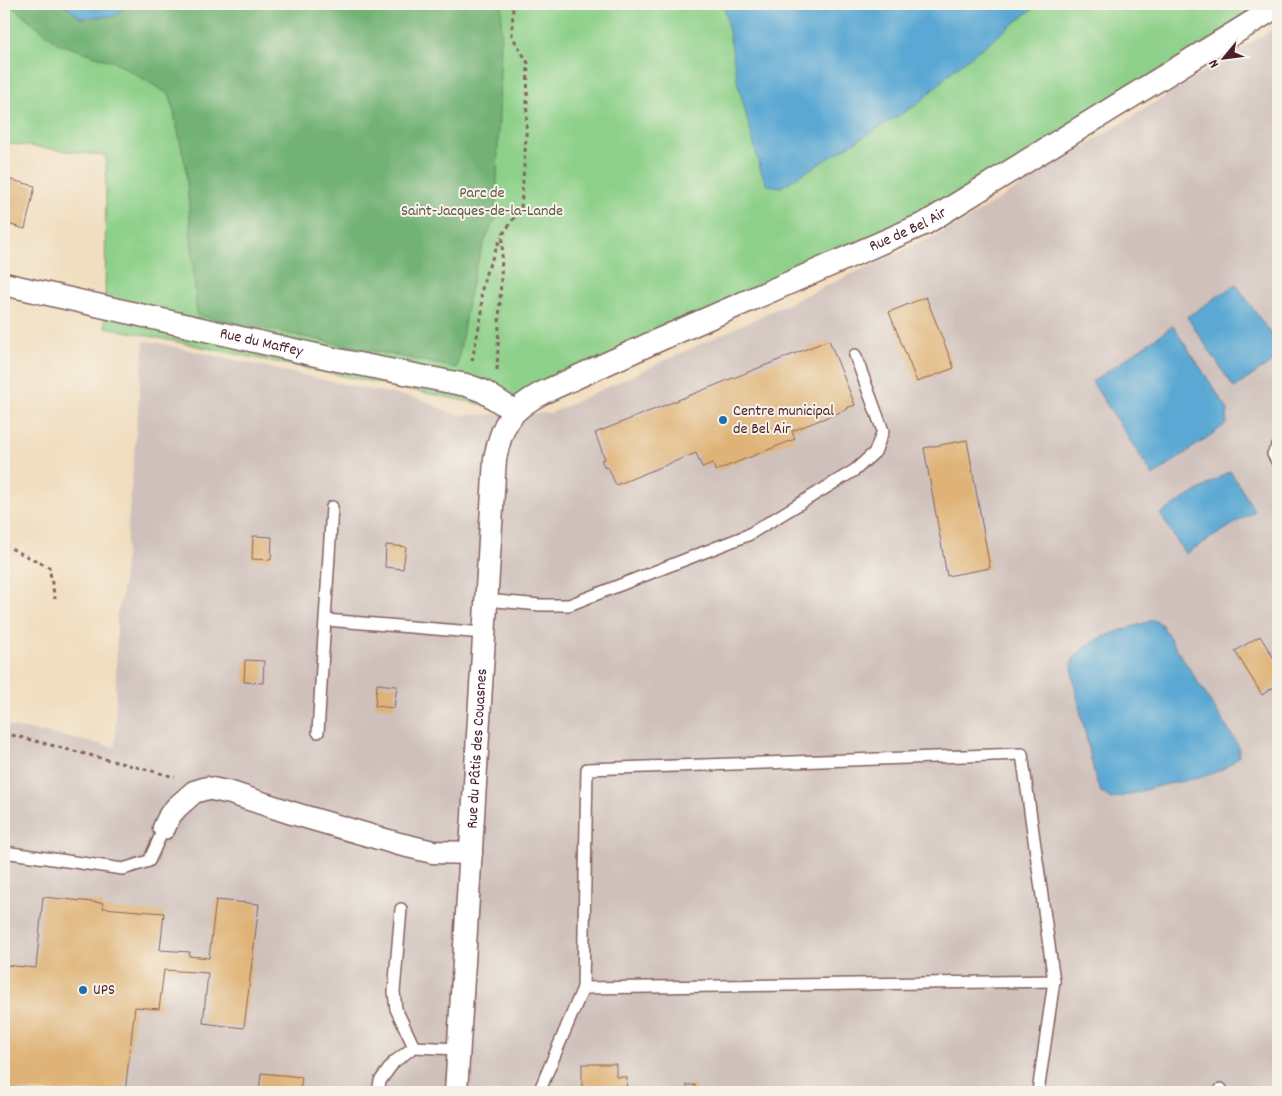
<svg xmlns="http://www.w3.org/2000/svg" width="1282" height="1096" font-family="Dekko,sans-serif">
<style>
.industrial{fill:#cfc0bb}
.green{fill:#8dd089;stroke:#6c785a}
.forest{fill:#72b275;stroke:#5e6850}
.water{fill:#5aa8d3;stroke:#52647f}
.building{fill:#dfb377}
.lines{fill:none;stroke-linecap:round;stroke-linejoin:round}
.service-casing{stroke:#84625f;stroke-width:14}
.minor-casing{stroke:#84625f;stroke-width:25}
.path{stroke:#84625f;stroke-width:3;stroke-dasharray:4 4;stroke-linecap:butt}
.service{stroke:#fff;stroke-width:11}
.minor{stroke:#fff;stroke-width:22}
.poi-dot{fill:#1f6fb2;stroke:#f7f3e8;stroke-width:2}
.labels{text-anchor:middle;dominant-baseline:central;stroke-width:4;stroke-linejoin:round;paint-order:stroke}
.park-label{font-size:16px;fill:#5e5447;stroke:#f7f3e8}
.street-label{font-size:16px;fill:#4a1f2b;stroke:#f7f3e8}
.poi-label{font-size:16px;fill:#4a1f2b;stroke:#f7f3e8;text-anchor:start}
</style>
<rect width="100%" height="100%" fill="#f7f3e8"/>
<filter id="ink" filterUnits="userSpaceOnUse"><feTurbulence type="fractalNoise" baseFrequency=".02" numOctaves="2"/><feDisplacementMap in="SourceGraphic" scale="10" xChannelSelector="R" yChannelSelector="G"/><feConvolveMatrix kernelMatrix="1 2 1 2 8 2 1 2 1" color-interpolation-filters="sRGB"/></filter>
<filter id="wash" filterUnits="userSpaceOnUse"><feTurbulence type="fractalNoise" baseFrequency=".0096" numOctaves="4" result="noise"/><feDisplacementMap in="SourceGraphic" scale="20" xChannelSelector="R" yChannelSelector="G"/><feGaussianBlur stdDeviation="1.12" result="paint"/><feColorMatrix in="noise" values="0 0 0 0 0 0 0 0 0 0 0 0 0 0 0 0 0 1.4 0 .05"/><feComposite in="paint" operator="in"/></filter>
<g filter="url(#wash)">
<rect width="100%" height="100%" fill="#f1dec0"/>
<path class="industrial" d="M 1278,26 L 1278,1092 L 4,1092 L 4,725 L 115,747 L 117,614 L 122,594 L 144,340 L 356,387 L 420,399 L 457,415 L 551,413 L 956,226 Z"/>
<path class="green" d="M 4,4 L 1264,4 L 975,195 L 514,411 L 105,327 L 106,156 L 4,143 Z"/>
<path class="forest" d="M 9,4 L 502,4 L 496,218 C 470,264 466,317 457,368 L 197,315 L 186,168 L 170,95 L 117,63 L 59,44 Z"/>
<g class="water">
<path d="M 62,4 L 128,4 L 115,16 L 81,18 Z"/>
<path d="M 724,4 L 1039,4 L 952,71 L 918,104 L 781,187 L 767,185 L 761,171 L 738,84 Z"/>
<path d="M 1236,284 L 1278,345 L 1278,358 L 1234,388 L 1187,317 Z"/>
<path d="M 1173,326 L 1228,410 L 1226,424 L 1153,476 L 1092,382 Z"/>
<path d="M 1230,471 L 1255,511 L 1185,554 L 1160,514 Z"/>
<path d="M 1153,620 L 1161,624 L 1239,747 L 1239,756 C 1223,775 1191,780 1168,784 C 1149,788 1131,795 1111,799 L 1101,792 L 1095,777 L 1073,678 L 1072,662 C 1088,636 1126,630 1153,620 Z"/>
</g>
<g id="blocks">
<g class="building">
<path d="M 4,178 L 35,186 L 25,229 L 4,223 Z"/>
<path d="M 926,297 L 954,368 L 917,382 L 889,312 Z"/>
<path d="M 829,340 L 855,405 L 847,408 L 848,409 L 792,431 L 795,439 L 715,471 L 713,463 L 702,467 L 696,453 L 616,485 L 608,467 L 605,468 L 601,460 L 605,459 L 595,433 Z"/>
<path d="M 967,440 L 990,568 L 947,576 L 924,448 Z"/>
<path d="M 253,536 L 272,537 L 271,560 L 252,559 Z"/>
<path d="M 386,545 L 406,547 L 403,569 L 385,567 Z"/>
<path d="M 1260,636 L 1278,665 L 1278,684 L 1262,695 L 1235,651 Z"/>
<path d="M 245,660 L 264,661 L 263,683 L 244,682 Z"/>
<path d="M 377,684 L 397,686 L 394,708 L 375,706 Z"/>
<path d="M 43,897 L 103,903 L 103,908 L 164,913 L 160,950 L 190,952 L 189,956 L 209,958 L 216,900 L 259,904 L 244,1028 L 203,1023 L 208,973 L 164,970 L 159,1009 L 135,1007 L 125,1092 L 37,1092 L 4,1089 L 4,965 L 36,968 Z"/>
<path d="M 582,1064 L 616,1064 L 616,1077 L 627,1077 L 626,1092 L 582,1092 Z"/>
<path d="M 261,1073 L 302,1077 L 300,1092 L 259,1092 Z"/>
<rect x="687" y="1085" width="8" height="7"/>
</g>
</g>
</g>
<g filter="url(#ink)">
<use href="#blocks" fill-opacity="0" stroke="#84625f" stroke-width="1"/>
<g class="lines">
<g class="service-casing">
<g id="service">
<path d="M 1278,446 L 1273,454 L 1278,463"/>
<path d="M 486,600 L 540,605 L 569,605 L 748,535 L 855,470 L 875,452 L 883,431 L 855,355"/>
<path d="M 326,620 L 484,633"/>
<path d="M 318,732 L 332,507"/>
<path d="M 4,852 L 123,869 L 149,861 L 164,828"/>
<path d="M 401,909 L 394,992 L 396,1009 L 414,1047"/>
<path d="M 583,988 L 1054,981"/>
<path d="M 1221,1089 L 1222,1092"/>
<path d="M 378,1092 L 380,1081 L 394,1062 L 414,1047 L 458,1049"/>
<path d="M 539,1092 L 583,988 L 587,769 L 1022,754 L 1054,981 L 1038,1092"/>
</g>
</g>
<g class="minor-casing">
<g id="minor">
<path id="s1" d="M 4,284 L 338,360 L 466,385 L 483,391 L 514,411"/>
<path d="M 164,828 L 170,815 L 177,807 L 194,792 L 207,788 L 231,793 L 292,813 L 399,844 L 433,852 L 471,853"/>
<path id="s2" d="M 456,1092 L 495,459 C 502,423 510,410 542,393 L 654,342 L 926,223 L 1278,6"/>
</g>
</g>
<g class="path">
<path d="M 472,361 L 482,312 L 481,293 L 486,273 L 501,237"/>
<path d="M 497,370 L 503,234 L 521,208 L 526,138 L 528,63 L 512,36 L 513,4"/>
<path d="M 4,545 L 49,567 L 55,599"/>
<path d="M 4,733 L 175,777"/>
</g>
<use href="#service" class="service"/>
<use href="#minor" class="minor"/>
</g>
</g>
<g class="poi-dot">
<circle cx="723" cy="420" r="5"/>
<circle cx="83" cy="990" r="5"/>
</g>
<g class="labels">
<g class="park-label">
<text x="482" y="193">Parc de<tspan x="482" dy="18">Saint-Jacques-de-la-Lande</tspan></text>
</g>
<g class="street-label">
<text stroke="none"><textPath href="#s2" startOffset="1120">Rue de Bel Air</textPath></text>
<text stroke="none"><textPath href="#s1" startOffset="264">Rue du Maffey</textPath></text>
<text stroke="none"><textPath href="#s2" startOffset="344">Rue du Pâtis des Couasnes</textPath></text>
</g>
<g class="poi-label">
<text x="733" y="411">Centre municipal<tspan x="733" dy="18">de Bel Air</tspan></text>
<text x="93" y="990">UPS</text>
</g>
</g>
<rect width="1282" height="1096" fill="none" stroke="#f7f3e8" stroke-width="20"/>
<g transform="translate(1224 58) rotate(241)" stroke="#f7f3e8" stroke-width="4" paint-order="stroke">
<path d="M0-4L9 19L0 12L-9 19Z" fill="#4a1f2b"/>
<text y="-8" font-size="14" font-weight="bold" text-anchor="middle" fill="#4a1f2b">N</text>
</g>
</svg>
